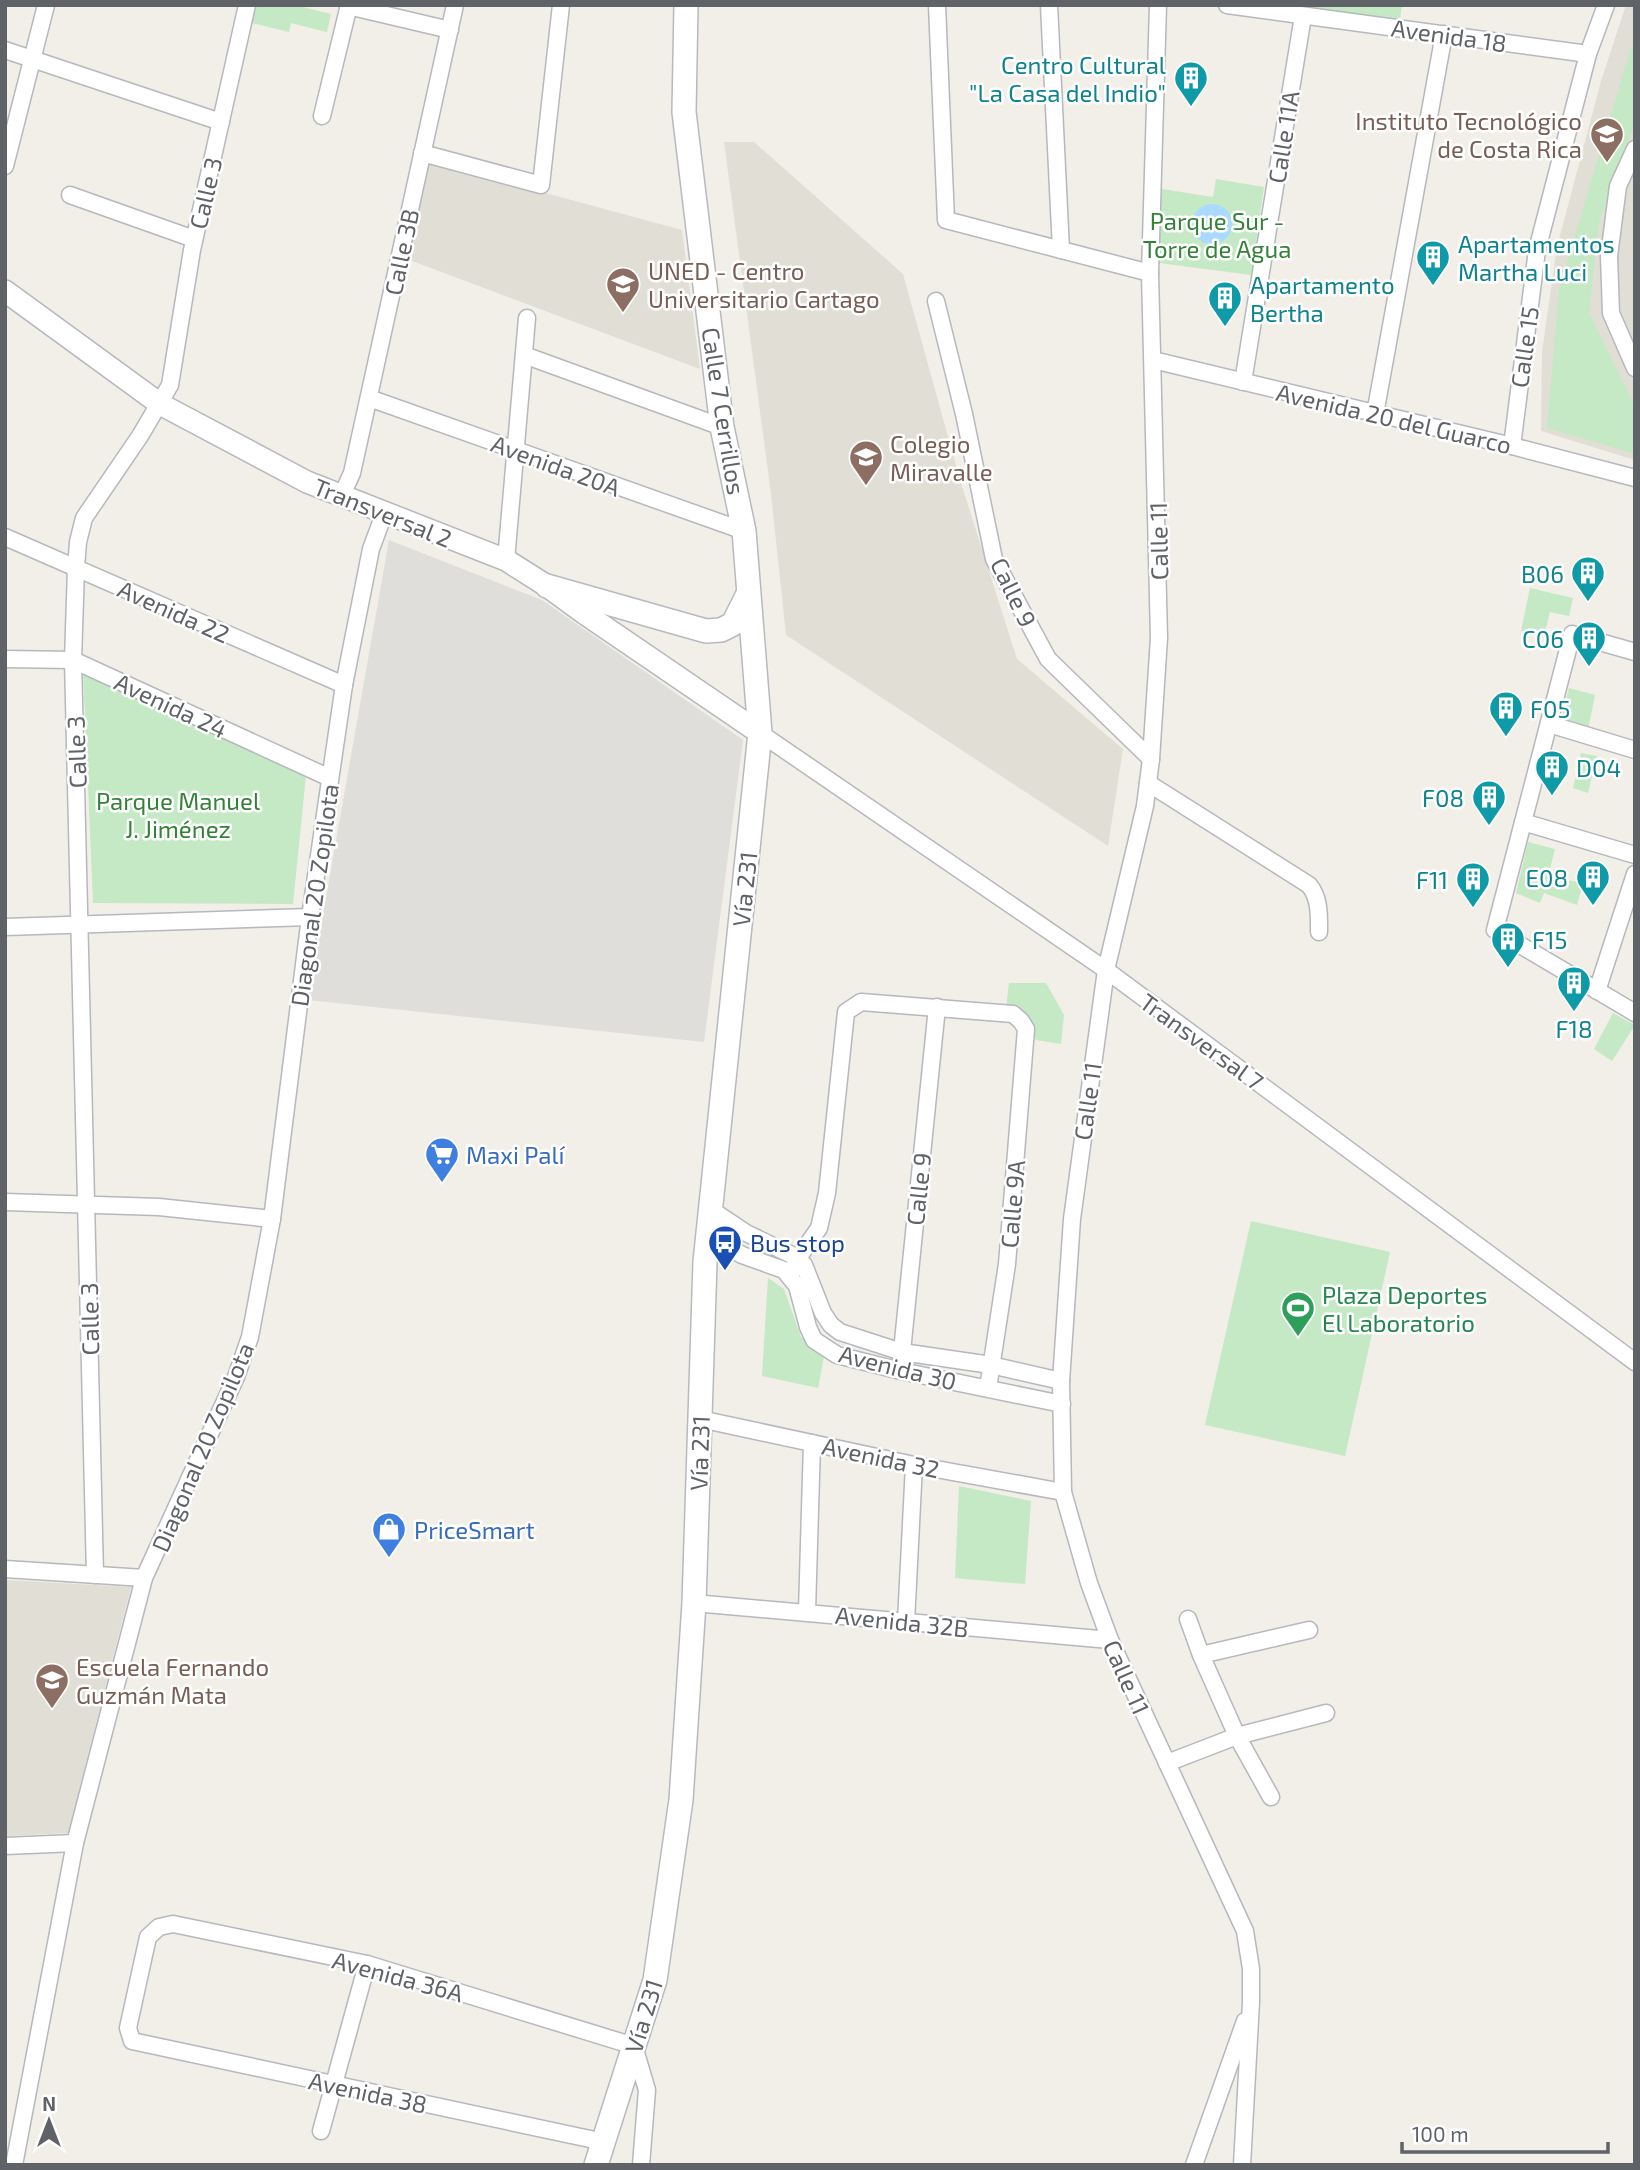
<svg xmlns="http://www.w3.org/2000/svg" width="1640" height="2170" font-family="'Exo 2',sans-serif">
<style>
.industrial{fill:#e0deda}
.education{fill:#e1ded6}
.green{fill:#c5e8c5}
.water{fill:#aadaff}
.lines{fill:none;stroke-linecap:round;stroke-linejoin:round}
.minor-casing{stroke:#b5b8bc;stroke-width:19}
.tertiary-casing{stroke:#b5b8bc;stroke-width:24}
.secondary-casing{stroke:#b6babf;stroke-width:26}
.minor{stroke:#fff;stroke-width:16}
.tertiary{stroke:#fff;stroke-width:21}
.secondary{stroke:#fff;stroke-width:23}
.labels{text-anchor:middle;dominant-baseline:central;stroke-width:5;stroke-linejoin:round;paint-order:stroke}
.street-label{font-size:24px;fill:#5f6368;stroke:#fff}
.culture-label{font-size:24px;fill:#0d838f;stroke:#fff;text-anchor:end}
.education-label{font-size:24px;fill:#785e54;stroke:#fff;text-anchor:start}
.park-label{font-size:24px;fill:#348238;stroke:#fff}
.shop-label{font-size:24px;fill:#366cbe;stroke:#fff;text-anchor:start}
.transit-label{font-size:24px;fill:#164399;stroke:#fff;text-anchor:start}
.leisure-label{font-size:24px;fill:#27864d;stroke:#fff;text-anchor:start}
</style>
<rect width="100%" height="100%" fill="#f1efe8"/>
<path class="industrial" d="M 389,540 L 542,600 L 743,740 L 704,1042 L 308,1000 Z"/>
<g class="education">
<path d="M 1626,5 L 1635,5 L 1635,460 L 1541,431 L 1542,352 L 1557,247 L 1601,81 Z"/>
<path d="M 724,142 L 754,142 L 903,274 L 960,480 L 1017,659 L 1123,749 L 1108,846 L 786,635 L 771,494 Z"/>
<path d="M 428,161 L 682,230 L 700,369 L 407,259 Z"/>
<path d="M 5,1580 L 131,1587 L 68,1833 L 5,1836 Z"/>
</g>
<g class="green">
<path d="M 247,5 L 295,5 L 331,14 L 327,32 L 291,23 L 289,32 L 244,21 Z"/>
<path d="M 1294,5 L 1402,5 L 1399,28 L 1293,14 Z"/>
<path d="M 1635,34 L 1635,123 L 1599,222 L 1589,313 L 1635,407 L 1635,454 L 1547,428 L 1559,289 Z"/>
<path d="M 1216,179 L 1264,187 L 1251,275 L 1159,263 L 1158,185 L 1162,189 L 1213,197 Z"/>
<path d="M 1530,588 L 1573,598 L 1569,616 L 1550,612 L 1544,636 L 1521,631 Z"/>
<path d="M 83,669 L 306,775 L 293,904 L 93,903 Z"/>
<path d="M 1569,688 L 1595,695 L 1588,730 L 1560,723 Z"/>
<path d="M 1581,753 L 1597,756 L 1588,793 L 1573,788 Z"/>
<path d="M 1528,842 L 1555,849 L 1547,880 L 1565,884 L 1567,880 L 1583,883 L 1577,905 L 1544,893 L 1540,903 L 1516,893 Z"/>
<path d="M 1009,983 L 1046,983 L 1064,1015 L 1061,1044 L 1036,1040 L 1024,1018 L 1006,1009 Z"/>
<path d="M 1613,1013 L 1635,1025 L 1612,1061 L 1594,1049 Z"/>
<path d="M 1251,1221 L 1390,1252 L 1345,1456 L 1205,1425 Z"/>
<path d="M 768,1278 L 784,1289 L 801,1337 L 824,1357 L 818,1388 L 762,1376 Z"/>
<path d="M 959,1486 L 1031,1501 L 1025,1584 L 955,1578 Z"/>
</g>
<circle class="water" cx="1212" cy="224" r="20"/>
<g class="lines">
<g class="minor-casing">
<g id="minor">
<path d="M 937,5 L 946,220 L 1150,273"/>
<path d="M 1049,5 L 1061,250"/>
<path d="M 1158,5 L 1150,273 L 1159,638 L 1151,759 L 1145,806 L 1106,970 L 1072,1219 L 1061,1381 L 1063,1492 L 1089,1583 L 1110,1640 L 1245,1931 L 1251,1969 L 1251,2002 L 1242,2165"/>
<path d="M 1227,5 L 1588,54"/>
<path d="M 348,6 L 450,30"/>
<path d="M 5,50 L 221,122"/>
<path d="M 322,116 L 349,5"/>
<path d="M 1635,149 L 1618,186 L 1609,256 L 1611,313 L 1635,368"/>
<path d="M 422,153 L 541,185 L 561,5"/>
<path d="M 5,166 L 46,5"/>
<path d="M 70,195 L 194,239"/>
<path d="M 936,301 L 964,414 L 994,559 L 1048,659 L 1151,759"/>
<path d="M 524,355 L 722,427"/>
<path d="M 1153,360 L 1512,446 L 1635,478"/>
<path d="M 1243,382 L 1303,16"/>
<path d="M 369,398 L 744,531"/>
<path d="M 1375,414 L 1444,34"/>
<path d="M 1512,446 L 1537,250 L 1588,54 L 1606,5"/>
<path d="M 341,497 L 352,473 L 455,5"/>
<path d="M 5,537 L 344,685"/>
<path d="M 506,560 L 527,318"/>
<path d="M 1635,652 L 1572,634 L 1495,930 L 1635,1013"/>
<path d="M 5,659 L 73,660 L 330,778"/>
<path d="M 1549,724 L 1635,750"/>
<path d="M 760,733 L 1106,970 L 1635,1362"/>
<path d="M 1148,783 L 1309,885 C 1320,898 1319,916 1319,932"/>
<path d="M 1523,822 L 1635,855"/>
<path d="M 5,927 L 310,917"/>
<path d="M 1597,991 L 1635,874"/>
<path d="M 5,1202 L 159,1207 L 272,1219"/>
<path d="M 710,1209 L 746,1233 L 798,1258 L 804,1265 L 823,1313 L 831,1325 L 840,1332 L 902,1352 L 991,1365 L 1061,1381"/>
<path d="M 707,1235 L 742,1255 L 784,1270 L 797,1286 L 808,1327 L 814,1340 L 837,1355 L 901,1371 L 1062,1404"/>
<path d="M 790,1277 L 798,1258 L 819,1228 L 827,1193 L 846,1012 L 861,1002 L 1013,1014 L 1021,1021 L 1026,1029 L 1007,1264 L 988,1388"/>
<path d="M 901,1361 L 937,1007"/>
<path d="M 700,1419 L 914,1465 L 1063,1492"/>
<path d="M 5,1569 L 144,1578"/>
<path d="M 95,1575 L 73,660 L 76,568 L 78,542 L 84,518 L 140,436 L 170,385 L 192,250 L 247,5"/>
<path d="M 694,1603 L 1110,1640"/>
<path d="M 807,1611 L 812,1443"/>
<path d="M 1188,1619 L 1201,1655"/>
<path d="M 906,1622 L 914,1465"/>
<path d="M 1167,1763 L 1237,1736 L 1326,1713"/>
<path d="M 1271,1797 L 1237,1736 L 1201,1655 L 1309,1630"/>
<path d="M 5,1846 L 75,1843"/>
<path d="M 321,2131 L 367,1964"/>
<path d="M 604,2142 L 132,2041 L 128,2028 L 148,1937 L 159,1927 L 173,1924 L 367,1964 L 634,2046 L 647,2090 L 641,2165"/>
<path d="M 14,2165 L 75,1843 L 144,1578 L 236,1377 L 250,1337 L 272,1219 L 310,917 L 344,685 L 371,549 L 384,514"/>
<path d="M 1194,2165 L 1245,2021"/>
</g>
</g>
<g class="tertiary-casing">
<path id="tertiary" d="M 5,291 L 160,404 L 307,482 L 506,560 L 547,586 L 584,613 L 760,733"/>
</g>
<g class="secondary-casing">
<g id="secondary">
<path d="M 547,586 L 706,631 L 721,630 L 733,624 L 748,594"/>
<path d="M 596,2165 L 655,1980 L 681,1800 L 694,1603 L 705,1262 L 760,733 L 744,531 L 722,427 L 684,112 L 686,5"/>
</g>
</g>
<use href="#minor" class="minor"/>
<use href="#tertiary" class="tertiary"/>
<use href="#secondary" class="secondary"/>
</g>
<defs>
<g id="building-pin" transform="scale(1.75)"><path d="M0 17L-7.5 6A9.5 9.5 0 1 1 7.5 6Z" fill="#0f9aa8" stroke="#fff"/><path d="M-4-6H4V6H1V3H-1V6H-4ZM-2.5-4.3h1.7v1.8h-1.7ZM.8-4.3h1.7v1.8H.8ZM-2.5-1h1.7V.8h-1.7ZM.8-1h1.7V.8H.8Z" fill="#fff"/></g>
<g id="university-pin" transform="scale(1.75)"><path d="M0 17L-7.5 6A9.5 9.5 0 1 1 7.5 6Z" fill="#8d6e63" stroke="#fff"/><path d="M0-5L7-2L0 1L-7-2ZM-4 1L0 2.5L4 1V4Q0 6-4 4Z" fill="#fff"/></g>
<g id="school-pin" transform="scale(1.75)"><path d="M0 17L-7.5 6A9.5 9.5 0 1 1 7.5 6Z" fill="#8d6e63" stroke="#fff"/><path d="M0-5L7-2L0 1L-7-2ZM-4 1L0 2.5L4 1V4Q0 6-4 4Z" fill="#fff"/></g>
<g id="supermarket-pin" transform="scale(1.75)"><path d="M0 17L-7.5 6A9.5 9.5 0 1 1 7.5 6Z" fill="#3f7fe0" stroke="#fff"/><path d="M-6-5.5h2.5l.6 2H6L4.5 2H-2.5L-4.4-4H-6ZM-1.5 3.2a1.3 1.3 0 1 0 .1 0ZM3 3.2a1.3 1.3 0 1 0 .1 0Z" fill="#fff"/></g>
<g id="bus-pin" transform="scale(1.75)"><path d="M0 17L-7.5 6A9.5 9.5 0 1 1 7.5 6Z" fill="#1a4fb4" stroke="#fff"/><path d="M-5-6H5V4H4V6H2V4H-2V6H-4V4H-5ZM-3.5-4V0h7V-4ZM-3.5 1.2v1.5H-2V1.2ZM2 1.2v1.5H3.5V1.2Z" fill="#fff"/></g>
<g id="stadium-pin" transform="scale(1.75)"><path d="M0 17L-7.5 6A9.5 9.5 0 1 1 7.5 6Z" fill="#2e9e5b" stroke="#fff"/><path d="M0-5a6.5 5 0 1 0 0 10a6.5 5 0 1 0 0-10ZM-3.5-1.8h7v3.6h-7Z" fill="#fff"/></g>
<g id="shop-pin" transform="scale(1.75)"><path d="M0 17L-7.5 6A9.5 9.5 0 1 1 7.5 6Z" fill="#3f7fe0" stroke="#fff"/><path d="M-5-2.5h2.3a2.7 3.5 0 0 1 5.4 0H5L5.5 6h-11ZM-1.5-2.5h3a1.5 2.3 0 0 0-3 0Z" fill="#fff"/></g>
</defs>
<g fill-rule="evenodd">
<use href="#building-pin" x="1191" y="78"/>
<use href="#university-pin" x="1607" y="134"/>
<use href="#building-pin" x="1433" y="257"/>
<use href="#university-pin" x="623" y="284"/>
<use href="#building-pin" x="1225" y="298"/>
<use href="#school-pin" x="866" y="457"/>
<use href="#building-pin" x="1588" y="573"/>
<use href="#building-pin" x="1589" y="638"/>
<use href="#building-pin" x="1506" y="708"/>
<use href="#building-pin" x="1552" y="767"/>
<use href="#building-pin" x="1489" y="797"/>
<use href="#building-pin" x="1593" y="877"/>
<use href="#building-pin" x="1473" y="879"/>
<use href="#building-pin" x="1508" y="939"/>
<use href="#building-pin" x="1574" y="983"/>
<use href="#supermarket-pin" x="442" y="1154"/>
<use href="#bus-pin" x="725" y="1242"/>
<use href="#stadium-pin" x="1298" y="1308"/>
<use href="#shop-pin" x="389" y="1529"/>
<use href="#school-pin" x="52" y="1680"/>
</g>
<g class="labels">
<g class="street-label">
<text transform="translate(1449 35) rotate(8)">Avenida 18</text>
<text transform="translate(1283 137) rotate(-81)">Calle 11A</text>
<text transform="translate(205 193) rotate(-77)">Calle 3</text>
<text transform="translate(401 252) rotate(-78)">Calle 3B</text>
<text transform="translate(1524 347) rotate(-82)">Calle 15</text>
<text transform="translate(724 411) rotate(81)">Calle 7 Cerrillos</text>
<text transform="translate(1394 418) rotate(13)">Avenida 20 del Guarco</text>
<text transform="translate(556 465) rotate(20)">Avenida 20A</text>
<text transform="translate(383 512) rotate(22)">Transversal 2</text>
<text transform="translate(1158 541) rotate(-91)">Calle 11</text>
<text transform="translate(1014 592) rotate(64)">Calle 9</text>
<text transform="translate(174 611) rotate(24)">Avenida 22</text>
<text transform="translate(171 705) rotate(25)">Avenida 24</text>
<text transform="translate(76 752) rotate(-92)">Calle 3</text>
<text transform="translate(744 889) rotate(-84)">Vía 231</text>
<text transform="translate(314 895) rotate(-82)">Diagonal 20 Zopilota</text>
<text transform="translate(1202 1041) rotate(36)">Transversal 7</text>
<text transform="translate(1087 1101) rotate(-82)">Calle 11</text>
<text transform="translate(918 1189) rotate(-84)">Calle 9</text>
<text transform="translate(1012 1204) rotate(-85)">Calle 9A</text>
<text transform="translate(89 1319) rotate(-91)">Calle 3</text>
<text transform="translate(898 1367) rotate(14)">Avenida 30</text>
<text transform="translate(202 1447) rotate(-67)">Diagonal 20 Zopilota</text>
<text transform="translate(699 1453) rotate(-88)">Vía 231</text>
<text transform="translate(881 1457) rotate(12)">Avenida 32</text>
<text transform="translate(902 1621) rotate(6)">Avenida 32B</text>
<text transform="translate(1127 1677) rotate(66)">Calle 11</text>
<text transform="translate(398 1976) rotate(15)">Avenida 36A</text>
<text transform="translate(643 2016) rotate(-73)">Vía 231</text>
<text transform="translate(368 2092) rotate(12)">Avenida 38</text>
</g>
<g class="culture-label">
<text x="1166" y="64">Centro Cultural<tspan x="1166" dy="28">"La Casa del Indio"</tspan></text>
<text x="1458" y="243" text-anchor="start">Apartamentos<tspan x="1458" dy="28">Martha Luci</tspan></text>
<text x="1250" y="284" text-anchor="start">Apartamento<tspan x="1250" dy="28">Bertha</tspan></text>
<text x="1564" y="573">B06</text>
<text x="1564" y="638">C06</text>
<text x="1530" y="708" text-anchor="start">F05</text>
<text x="1576" y="767" text-anchor="start">D04</text>
<text x="1464" y="797">F08</text>
<text x="1568" y="877">E08</text>
<text x="1448" y="879">F11</text>
<text x="1532" y="939" text-anchor="start">F15</text>
<text x="1574" y="1028" text-anchor="middle">F18</text>
</g>
<g class="education-label">
<text x="1582" y="120" text-anchor="end">Instituto Tecnológico<tspan x="1582" dy="28">de Costa Rica</tspan></text>
<text x="648" y="270">UNED - Centro<tspan x="648" dy="28">Universitario Cartago</tspan></text>
<text x="890" y="443">Colegio<tspan x="890" dy="28">Miravalle</tspan></text>
<text x="76" y="1666">Escuela Fernando<tspan x="76" dy="28">Guzmán Mata</tspan></text>
</g>
<g class="park-label">
<text x="1217" y="220">Parque Sur -<tspan x="1217" dy="28">Torre de Agua</tspan></text>
<text x="178" y="800">Parque Manuel<tspan x="178" dy="28">J. Jiménez</tspan></text>
</g>
<g class="shop-label">
<text x="466" y="1154">Maxi Palí</text>
<text x="414" y="1529">PriceSmart</text>
</g>
<g class="transit-label">
<text x="750" y="1242">Bus stop</text>
</g>
<g class="leisure-label">
<text x="1322" y="1294">Plaza Deportes<tspan x="1322" dy="28">El Laboratorio</tspan></text>
</g>
</g>
<rect width="1640" height="2170" fill="none" stroke="#5f6368" stroke-width="14"/>
<g transform="translate(49 2121)" stroke="#ffffff" stroke-width="5" paint-order="stroke">
<path d="M0-5L12 26L0 18L-12 26Z" fill="#5f6368"/>
<text y="-10" font-size="19" font-weight="bold" text-anchor="middle" fill="#5f6368">N</text>
</g>
<path d="M1402 2142v10h206v-10" fill="none" stroke="#5f6368" stroke-width="3.5"/>
<text x="1412" y="2142" font-size="21" fill="#5f6368" stroke="#ffffff" stroke-width="5" paint-order="stroke">100 m</text>
</svg>
